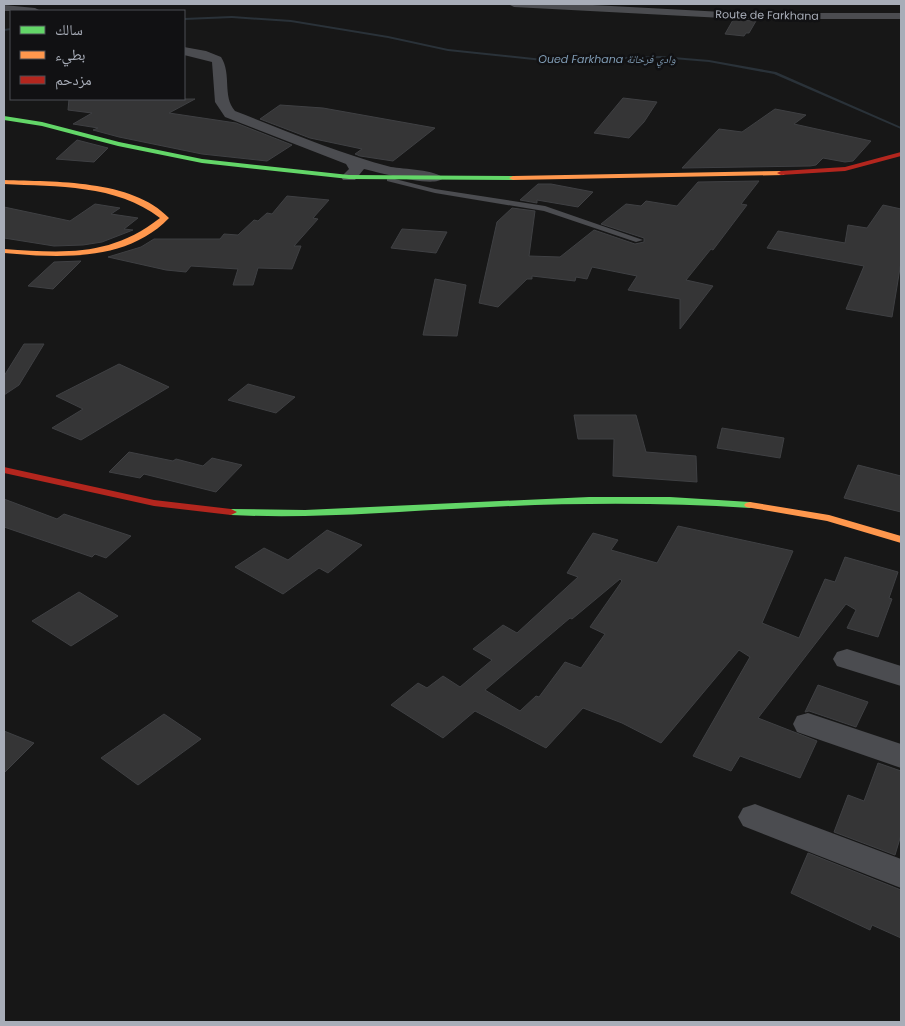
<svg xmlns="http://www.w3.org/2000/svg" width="905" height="1026" font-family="Poppins,'Noto Naskh Arabic',sans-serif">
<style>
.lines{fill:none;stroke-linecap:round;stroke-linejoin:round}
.stream{fill:#2a3239;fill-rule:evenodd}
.building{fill:#353536;stroke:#3f4043;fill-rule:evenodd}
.lane{fill:#4b4c50;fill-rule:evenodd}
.street{fill:#4b4c50;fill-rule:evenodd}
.fast{fill:#63d668;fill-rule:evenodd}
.slow{fill:#ff974d;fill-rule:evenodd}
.jam{fill:#b3261e;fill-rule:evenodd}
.labels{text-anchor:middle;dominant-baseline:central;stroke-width:5;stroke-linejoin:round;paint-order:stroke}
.far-street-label{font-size:11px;fill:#a8adb8;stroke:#111113}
.far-water-label{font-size:11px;font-style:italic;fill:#7f9bb3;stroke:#111113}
</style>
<rect width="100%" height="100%" fill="#171717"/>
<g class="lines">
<g class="stream">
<path d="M 232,16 L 291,20 L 388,36 L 448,49 L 543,59 L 661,56 L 709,60 L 776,72 L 901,127 L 901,129 L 774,74 L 709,62 L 661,58 L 543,61 L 448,51 L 388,38 L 291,22 L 232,18 L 184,20 L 184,18 Z"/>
<path d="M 11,28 L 11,30 L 4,31 L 4,29 Z"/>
</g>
</g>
<g class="building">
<path d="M 733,20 L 756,21 L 749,33 L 746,33 L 744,36 L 725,34 Z"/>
<path d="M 623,98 L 657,102 L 644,122 L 629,138 L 594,133 Z"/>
<path d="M 69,99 L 195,99 L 169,113 L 236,123 L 292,145 L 267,161 L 202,154 L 119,137 L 93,130 L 98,128 L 73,124 L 92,113 L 68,110 Z"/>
<path d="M 280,105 L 323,108 L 435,128 L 393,161 L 360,156 L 355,154 L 362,149 L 310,138 L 260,119 Z"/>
<path d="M 775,109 L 806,115 L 794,124 L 871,141 L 853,161 L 845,162 L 823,158 L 816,165 L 810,166 L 682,168 L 719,129 L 742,132 Z"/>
<path d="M 77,140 L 108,148 L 94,162 L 56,159 Z"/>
<path d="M 759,181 L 741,204 L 747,205 L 713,250 L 711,249 L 686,280 L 713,286 L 680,329 L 680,299 L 628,290 L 637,276 L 592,267 L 587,279 L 576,277 L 575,281 L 532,276 L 532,279 L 527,279 L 498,307 L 479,303 L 497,222 L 512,208 L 535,211 L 529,256 L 560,257 L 594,230 L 635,244 L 644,242 L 644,238 L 601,224 L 626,204 L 641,206 L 646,201 L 677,206 L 698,182 Z"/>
<path d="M 538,184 L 551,184 L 593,192 L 578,207 L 537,200 L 537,203 L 520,200 Z"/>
<path d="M 287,196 L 329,200 L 313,218 L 318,219 L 294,246 L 301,246 L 292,269 L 258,268 L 253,285 L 233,285 L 238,269 L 191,266 L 186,272 L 166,270 L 108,257 L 141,247 L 154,239 L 220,239 L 224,234 L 238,235 L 254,220 L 258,221 L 267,213 L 272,214 Z"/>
<path d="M 95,204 L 120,208 L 111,214 L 138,218 L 124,229 L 133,230 L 102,242 L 83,245 L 54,246 L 4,238 L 4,207 L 70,221 Z"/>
<path d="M 883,205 L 901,209 L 901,262 L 892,317 L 846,309 L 864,266 L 767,248 L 778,231 L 845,243 L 848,225 L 867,228 Z"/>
<path d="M 402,229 L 447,232 L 436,253 L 391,248 Z"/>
<path d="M 81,261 L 53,289 L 28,286 L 54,262 Z"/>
<path d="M 435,279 L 466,285 L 457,336 L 423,335 Z"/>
<path d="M 24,344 L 44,344 L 19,385 L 4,395 L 4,376 Z"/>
<path d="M 119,364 L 169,387 L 81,440 L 52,428 L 83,409 L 56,396 Z"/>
<path d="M 248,384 L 295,397 L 276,413 L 228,400 Z"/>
<path d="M 574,415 L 636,415 L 646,452 L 696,456 L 697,482 L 613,476 L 614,439 L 578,439 Z"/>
<path d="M 722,428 L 784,438 L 780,458 L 717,448 Z"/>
<path d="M 129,452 L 173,461 L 176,459 L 203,466 L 212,458 L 242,465 L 216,492 L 144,474 L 140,478 L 109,472 Z"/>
<path d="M 858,465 L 901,476 L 901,512 L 844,498 Z"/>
<path d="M 4,499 L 57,519 L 64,514 L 131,536 L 106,558 L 95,554 L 92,557 L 4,527 Z"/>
<path d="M 678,526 L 793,551 L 762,623 L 799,638 L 825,579 L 835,582 L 845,557 L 898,572 L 889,598 L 892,599 L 878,637 L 847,628 L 856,610 L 846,604 L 758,718 L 817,741 L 800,778 L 740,756 L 731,771 L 693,756 L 750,657 L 739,650 L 661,743 L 622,723 L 583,708 L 546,748 L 475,711 L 443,738 L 391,705 L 418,683 L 427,688 L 443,676 L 460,687 L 492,660 L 473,649 L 503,625 L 517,633 L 578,577 L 567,573 L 593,533 L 618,540 L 611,550 L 657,563 ZM 620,579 L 622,581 L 590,627 L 605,634 L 581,668 L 565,662 L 539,697 L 536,696 L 520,711 L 485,690 L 570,618 L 572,619 Z"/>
<path d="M 327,530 L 362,545 L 328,573 L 319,568 L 283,594 L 235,567 L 264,548 L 288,560 Z"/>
<path d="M 79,592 L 118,616 L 71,646 L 32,621 Z"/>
<path d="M 818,685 L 868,702 L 856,727 L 809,711 L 805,712 Z"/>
<path d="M 164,714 L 201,739 L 138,785 L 101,758 Z"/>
<path d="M 4,731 L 34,743 L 4,773 Z"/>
<path d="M 878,763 L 901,771 L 901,835 L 895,855 L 834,832 L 848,795 L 864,801 Z"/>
<path d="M 808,853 L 901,890 L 901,938 L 872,925 L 870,930 L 791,893 Z"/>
</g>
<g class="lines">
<path class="lane" d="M 387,177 L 435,189 L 545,206 L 643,240 L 636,242 L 544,211 L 435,193 L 387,181 Z"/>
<g class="street">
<path d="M 508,4 L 574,4 L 742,13 L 901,13 L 901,19 L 742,19 L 514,7 Z"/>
<path d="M 4,5 L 35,8 L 41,11 L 4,11 Z"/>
<path d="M 184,47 L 206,51 L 221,57 C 232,74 222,96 235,111 C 287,131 338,153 391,167 C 403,169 437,170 443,178 C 435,189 378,172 364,169 L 355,180 L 343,180 L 341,177 L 349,169 L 346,164 L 225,117 L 215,102 L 212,62 L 184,55 Z"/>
<path d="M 847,649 L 901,666 L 901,686 L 837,666 L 833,659 L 837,652 Z"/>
<path d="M 808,713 L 901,744 L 901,768 L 797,732 L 793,724 L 797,716 Z"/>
<path d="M 755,804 L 901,859 L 901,888 L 743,826 L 738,817 L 743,808 Z"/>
</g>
<g class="fast">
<path d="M 4,116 L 42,122 L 119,142 L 202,159 L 349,175 L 513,176 L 517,178 L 513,180 L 349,179 L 202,163 L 118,146 L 42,126 L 4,120 Z"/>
<path d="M 589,497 L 670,497 L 750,502 L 756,505 L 750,508 C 656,502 563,503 470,508 C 390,512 311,519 231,515 L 225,512 L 231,509 L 305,510 Z"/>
</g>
<g class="slow">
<path d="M 781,171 L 785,173 L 784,175 L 513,180 L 509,178 L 513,176 Z"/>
<path d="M 4,180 C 54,182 132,179 169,218 C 127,262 59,258 4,253 L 4,249 C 64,253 110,257 160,218 C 116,184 57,187 4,184 Z"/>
<path d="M 750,502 L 829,515 L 901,536 L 901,543 L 827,521 L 746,507 L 744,505 L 746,503 Z"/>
</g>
<g class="jam">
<path d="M 901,152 L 901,156 L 845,171 L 781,175 L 777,173 L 781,171 L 845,167 Z"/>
<path d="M 4,467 L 154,500 L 231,509 L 237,512 L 231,515 L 154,506 L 4,473 Z"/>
</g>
</g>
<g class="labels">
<g class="far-street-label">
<text transform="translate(767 15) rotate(1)">Route de Farkhana</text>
</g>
<g class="far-water-label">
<text x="607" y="59">Oued Farkhana وادي فرخانة</text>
</g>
</g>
<rect width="905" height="1026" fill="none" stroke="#a8adb8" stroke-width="10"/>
<rect x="10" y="10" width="175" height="90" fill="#111113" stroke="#4d4f55"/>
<rect x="20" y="26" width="25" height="8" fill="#63d668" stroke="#4d4f55"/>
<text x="55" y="35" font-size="15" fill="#a8adb8">سالك</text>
<rect x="20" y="51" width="25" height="8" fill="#ff974d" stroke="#4d4f55"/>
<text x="55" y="60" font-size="15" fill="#a8adb8">بطيء</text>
<rect x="20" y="76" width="25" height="8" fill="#b3261e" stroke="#4d4f55"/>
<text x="55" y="85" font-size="15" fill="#a8adb8">مزدحم</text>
</svg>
